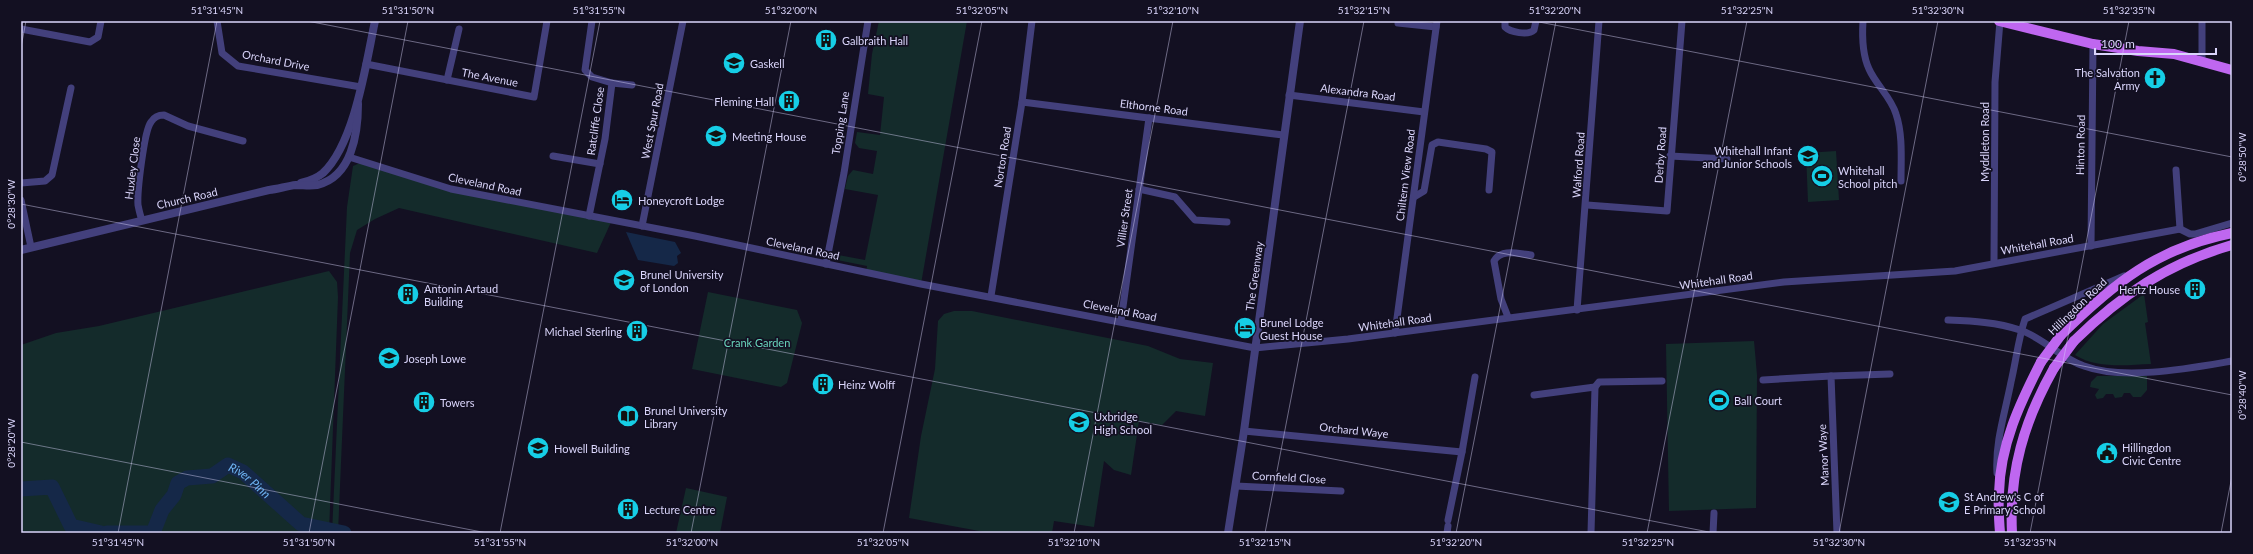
<svg xmlns="http://www.w3.org/2000/svg" width="2253" height="554" font-family="Lato,sans-serif">
<style>
.green{fill:#142b2b}
.water{fill:#152848}
.lines{fill:none;stroke-linecap:round;stroke-linejoin:round}
.river{stroke:#152848;stroke-width:15}
.minor{stroke:#43407c;stroke-width:7}
.tertiary{stroke:#43407c;stroke-width:8}
.primary{stroke:#bf67f0;stroke-width:10}
.primary-bridge{stroke:#bf67f0;stroke-width:10}
.ticks{fill:none;stroke:#dad5fb;stroke-width:1;stroke-opacity:0.45}
.labels{text-anchor:middle;dominant-baseline:central;stroke-width:3.5;stroke-linejoin:round;paint-order:stroke}
.poi-label{font-size:11px;fill:#dad5fb;stroke:#131022;text-anchor:start}
.street-label{font-size:11px;fill:#dad5fb;stroke:#131022}
.park-label{font-size:11px;fill:#68d4bb;stroke:#131022}
.water-label{font-size:12px;font-style:italic;fill:#6db2f1;stroke:#131022}
.neatline{fill:none;stroke:#dad5fb;stroke-width:1.5}
.ticks-label{font-size:10px;text-anchor:middle;fill:#dad5fb}
</style>
<rect width="100%" height="100%" fill="#131022"/>
<g class="green">
<path d="M 879,21 L 967,21 L 921,284 L 866,273 L 867,266 L 832,259 L 833,254 L 865,260 L 878,195 L 845,189 L 848,176 L 853,170 L 873,174 L 877,151 L 859,148 L 855,143 L 857,132 L 880,135 L 884,97 L 868,94 L 872,54 Z"/>
<path d="M 1836,151 L 1839,200 L 1808,202 L 1806,153 Z"/>
<path d="M 360,163 L 449,191 L 612,220 L 597,253 L 399,208 L 375,219 L 357,230 L 350,253 L 338,533 L 332,533 L 347,207 L 353,166 Z"/>
<path d="M 329,271 L 337,282 L 338,297 L 329,533 L 21,533 L 21,345 L 56,333 L 99,326 Z"/>
<path d="M 708,292 L 797,310 L 802,323 L 787,383 L 781,387 L 692,369 Z"/>
<path d="M 2144,294 L 2148,322 L 2145,323 L 2151,364 C 2127,365 2097,369 2075,355 L 2103,324 Z"/>
<path d="M 954,311 L 972,311 L 1148,346 L 1180,359 L 1213,363 L 1205,416 L 1176,411 L 1162,425 L 1139,421 L 1131,475 L 1114,470 L 1104,461 L 1094,527 L 1054,521 L 1052,533 L 990,533 L 909,518 L 921,436 L 935,369 L 938,321 L 944,314 Z"/>
<path d="M 1754,341 L 1757,375 L 1756,508 L 1669,511 L 1666,344 Z"/>
<path d="M 2097,376 L 2147,376 L 2147,390 L 2141,397 L 2133,397 L 2130,393 L 2124,393 L 2122,397 L 2115,398 L 2113,394 L 2106,394 L 2103,398 L 2097,399 L 2095,395 L 2099,389 L 2090,387 L 2091,382 Z"/>
<path d="M 686,488 L 727,497 L 720,533 L 676,533 Z"/>
</g>
<path class="water" d="M 626,232 L 675,242 L 681,253 L 677,256 L 678,263 L 674,266 L 638,260 Z"/>
<g class="lines">
<g class="river">
<path d="M 21,489 L 52,487 L 71,526 L 101,533"/>
<path id="s1" d="M 107,533 L 153,533 L 162,510 L 174,495 L 178,483 L 187,478 L 212,476 L 228,465 L 243,472 L 301,524 L 344,533"/>
</g>
<g class="minor">
<path d="M 217,21 L 222,53 L 238,66 L 361,87"/>
<path d="M 1505,21 L 1505,27 C 1510,32 1528,36 1534,30 L 1536,21"/>
<path d="M 1863,21 C 1862,37 1862,54 1869,69 C 1876,85 1891,97 1896,114 C 1903,135 1901,159 1901,181"/>
<path d="M 1398,23 L 1436,27"/>
<path d="M 21,29 L 90,42 L 98,37 L 101,21"/>
<path d="M 2202,60 L 2202,21"/>
<path d="M 366,64 L 534,97 L 547,21"/>
<path d="M 447,80 L 459,29"/>
<path d="M 612,83 L 632,85"/>
<path d="M 1289,95 L 1424,112"/>
<path d="M 1022,102 L 1283,135"/>
<path d="M 553,156 L 600,164"/>
<path d="M 1670,156 L 1727,159"/>
<path d="M 349,157 L 451,189 L 695,236 L 921,284 L 1255,348 L 1348,339 L 1784,282 L 1955,271 L 2180,229"/>
<path d="M 2176,170 L 2180,229"/>
<path d="M 21,183 L 45,181 L 52,175 L 71,88"/>
<path d="M 1139,189 L 1175,197 L 1195,220 L 1227,222"/>
<path d="M 1414,197 L 1424,191 L 1432,145 L 1438,142 L 1486,149 L 1492,152 L 1489,190"/>
<path d="M 21,200 L 31,247"/>
<path d="M 1587,205 L 1667,211 L 1682,21"/>
<path d="M 589,216 L 605,139 L 612,83 L 592,77 L 585,70 L 592,21"/>
<path d="M 142,220 C 140,215 139,210 138,205 C 137,192 144,131 151,122 C 154,117 159,115 164,115 L 188,126 L 243,141"/>
<path d="M 642,226 L 683,21"/>
<path d="M 2180,229 L 2190,234 L 2195,234 L 2232,223"/>
<path d="M 2091,246 L 2093,44"/>
<path d="M 1994,263 L 1995,82 L 2000,21"/>
<path d="M 826,264 L 844,173 L 868,21"/>
<path d="M 991,296 L 1022,102 L 1032,21"/>
<path d="M 1577,310 L 1599,21"/>
<path d="M 1508,317 L 1501,299 L 1494,261 C 1501,248 1519,254 1531,255"/>
<path d="M 1948,320 C 1972,321 1997,322 2020,330 C 2042,337 2062,359 2084,366 C 2124,381 2191,368 2232,361"/>
<path d="M 1121,321 L 1149,118"/>
<path d="M 1395,333 L 1437,21"/>
<path d="M 1763,380 L 1831,376"/>
<path d="M 1534,395 L 1595,387"/>
<path d="M 1244,431 L 1462,452 L 1475,377"/>
<path d="M 1997,473 C 1995,442 2005,413 2011,382 C 2016,361 2018,340 2025,319 L 2124,276"/>
<path d="M 1236,486 L 1341,491"/>
<path d="M 1448,520 L 1462,452"/>
<path d="M 1447,533 L 1448,526"/>
<path d="M 1591,533 L 1595,387 L 1599,382 L 1662,381"/>
<path d="M 1713,533 L 1714,513"/>
<path d="M 1837,533 L 1831,376 L 1890,374"/>
</g>
<g class="tertiary">
<path d="M 301,183 C 309,181 317,178 323,173 C 355,143 366,63 375,21"/>
<path d="M 21,250 L 269,190 C 278,189 287,186 296,185 C 303,185 310,186 317,185 C 352,177 358,133 358,104"/>
<path d="M 1228,533 L 1244,431 L 1300,21"/>
</g>
<g class="primary">
<path d="M 1999,21 L 2093,44 L 2138,51 L 2174,54 L 2232,70"/>
<path d="M 2061,335 C 2114,283 2157,248 2232,233"/>
<path d="M 2074,341 C 2121,295 2168,263 2232,245"/>
<path d="M 2000,533 C 1999,520 1998,506 1999,493 C 2000,445 2020,403 2041,362"/>
<path d="M 2012,533 C 2009,472 2024,421 2054,368"/>
</g>
<g class="primary-bridge">
<path d="M 2041,362 L 2061,335"/>
<path d="M 2054,368 L 2074,341"/>
</g>
</g>
<path class="ticks" d="M 307,21 L 2232,395M 1534,21 L 2232,157M 21,47 L 26,21M 21,204 L 1714,533M 21,442 L 487,533M 118,533 L 217,21M 309,533 L 408,21M 500,533 L 600,21M 691,533 L 791,21M 883,533 L 982,21M 1074,533 L 1173,21M 1265,533 L 1364,21M 1456,533 L 1556,21M 1647,533 L 1747,21M 1839,533 L 1938,21M 2030,533 L 2129,21M 2221,533 L 2232,476"/>
<defs>
<g id="building-disc" transform="scale(1.15)"><circle r="9.5" fill="#16cee6" stroke="#131022"/><path d="M-4-6H4V6H1V3H-1V6H-4ZM-2.5-4.3h1.7v1.8h-1.7ZM.8-4.3h1.7v1.8H.8ZM-2.5-1h1.7V.8h-1.7ZM.8-1h1.7V.8H.8Z" fill="#111"/></g>
<g id="university-disc" transform="scale(1.15)"><circle r="9.5" fill="#16cee6" stroke="#131022"/><path d="M0-5L7-2L0 1L-7-2ZM-4 1L0 2.5L4 1V4Q0 6-4 4Z" fill="#111"/></g>
<g id="church-disc" transform="scale(1.15)"><circle r="9.5" fill="#16cee6" stroke="#131022"/><path d="M-1.2-6h2.4v3.5h3.3v2.4h-3.3V6h-2.4V-.1h-3.3v-2.4h3.3Z" fill="#111"/></g>
<g id="school-disc" transform="scale(1.15)"><circle r="9.5" fill="#16cee6" stroke="#131022"/><path d="M0-5L7-2L0 1L-7-2ZM-4 1L0 2.5L4 1V4Q0 6-4 4Z" fill="#111"/></g>
<g id="stadium-disc" transform="scale(1.15)"><circle r="9.5" fill="#16cee6" stroke="#131022"/><path d="M0-5a6.5 5 0 1 0 0 10a6.5 5 0 1 0 0-10ZM-3.5-1.8h7v3.6h-7Z" fill="#111"/></g>
<g id="hotel-disc" transform="scale(1.15)"><circle r="9.5" fill="#16cee6" stroke="#131022"/><path d="M-6-4.5h1.5V1H6V5H4.5V3h-9V5H-6ZM-4 0a1.8 1.8 0 1 1 3.6 0ZM.5 0V-2.5h3Q6-2.5 6 0Z" fill="#111"/></g>
<g id="library-disc" transform="scale(1.15)"><circle r="9.5" fill="#16cee6" stroke="#131022"/><path d="M-6-4Q-3-5.5-.7-3.5V5Q-3 3-6 4ZM6-4Q3-5.5 .7-3.5V5Q3 3 6 4Z" fill="#111"/></g>
<g id="civic-disc" transform="scale(1.15)"><circle r="9.5" fill="#16cee6" stroke="#131022"/><path d="M-.6-6.5H3V-4.5H.6V-3L4-1V1h2V6H-6V1h2V-1L-.6-3ZM-1.2 2.5V6h2.4V2.5Z" fill="#111"/></g>
</defs>
<g fill-rule="evenodd">
<use href="#building-disc" x="826" y="40"/>
<use href="#university-disc" x="734" y="63"/>
<use href="#church-disc" x="2155" y="78"/>
<use href="#building-disc" x="789" y="101"/>
<use href="#university-disc" x="716" y="136"/>
<use href="#school-disc" x="1808" y="156"/>
<use href="#stadium-disc" x="1822" y="176"/>
<use href="#hotel-disc" x="622" y="200"/>
<use href="#university-disc" x="624" y="280"/>
<use href="#building-disc" x="2195" y="289"/>
<use href="#building-disc" x="408" y="294"/>
<use href="#hotel-disc" x="1245" y="328"/>
<use href="#building-disc" x="637" y="331"/>
<use href="#university-disc" x="389" y="358"/>
<use href="#building-disc" x="823" y="384"/>
<use href="#stadium-disc" x="1719" y="400"/>
<use href="#building-disc" x="424" y="402"/>
<use href="#library-disc" x="628" y="416"/>
<use href="#school-disc" x="1079" y="422"/>
<use href="#university-disc" x="538" y="448"/>
<use href="#civic-disc" x="2107" y="453"/>
<use href="#school-disc" x="1949" y="502"/>
<use href="#building-disc" x="628" y="509"/>
</g>
<g class="labels">
<g class="poi-label">
<text x="842" y="40">Galbraith Hall</text>
<text x="750" y="63">Gaskell</text>
<text x="2140" y="72" text-anchor="end">The Salvation<tspan x="2140" dy="13">Army</tspan></text>
<text x="774" y="101" text-anchor="end">Fleming Hall</text>
<text x="732" y="136">Meeting House</text>
<text x="1792" y="150" text-anchor="end">Whitehall Infant<tspan x="1792" dy="13">and Junior Schools</tspan></text>
<text x="1838" y="170">Whitehall<tspan x="1838" dy="13">School pitch</tspan></text>
<text x="638" y="200">Honeycroft Lodge</text>
<text x="640" y="274">Brunel University<tspan x="640" dy="13">of London</tspan></text>
<text x="424" y="288">Antonin Artaud<tspan x="424" dy="13">Building</tspan></text>
<text x="2180" y="289" text-anchor="end">Hertz House</text>
<text x="1260" y="322">Brunel Lodge<tspan x="1260" dy="13">Guest House</tspan></text>
<text x="622" y="331" text-anchor="end">Michael Sterling</text>
<text x="404" y="358">Joseph Lowe</text>
<text x="838" y="384">Heinz Wolff</text>
<text x="1734" y="400">Ball Court</text>
<text x="440" y="402">Towers</text>
<text x="644" y="410">Brunel University<tspan x="644" dy="13">Library</tspan></text>
<text x="1094" y="416">Uxbridge<tspan x="1094" dy="13">High School</tspan></text>
<text x="2122" y="447">Hillingdon<tspan x="2122" dy="13">Civic Centre</tspan></text>
<text x="554" y="448">Howell Building</text>
<text x="1964" y="496">St Andrew's C of<tspan x="1964" dy="13">E Primary School</tspan></text>
<text x="644" y="509">Lecture Centre</text>
</g>
<g class="street-label">
<text transform="translate(276 60) rotate(11)">Orchard Drive</text>
<text transform="translate(490 77) rotate(11)">The Avenue</text>
<text transform="translate(1358 92) rotate(7)">Alexandra Road</text>
<text transform="translate(1154 107) rotate(7)">Elthorne Road</text>
<text transform="translate(595 121) rotate(-82)">Ratcliffe Close</text>
<text transform="translate(652 121) rotate(-79)">West Spur Road</text>
<text transform="translate(840 123) rotate(-81)">Topping Lane</text>
<text transform="translate(1984 142) rotate(-90)">Myddleton Road</text>
<text transform="translate(2080 145) rotate(-89)">Hinton Road</text>
<text transform="translate(1660 155) rotate(-86)">Derby Road</text>
<text transform="translate(1002 157) rotate(-81)">Norton Road</text>
<text transform="translate(1578 165) rotate(-86)">Walford Road</text>
<text transform="translate(132 168) rotate(-83)">Huxley Close</text>
<text transform="translate(1405 175) rotate(-83)">Chiltern View Road</text>
<text transform="translate(485 184) rotate(12)">Cleveland Road</text>
<text transform="translate(187 198) rotate(-13)">Church Road</text>
<text transform="translate(1124 218) rotate(-82)">Villier Street</text>
<text transform="translate(2037 244) rotate(-10)">Whitehall Road</text>
<text transform="translate(803 248) rotate(12)">Cleveland Road</text>
<text transform="translate(1254 276) rotate(-82)">The Greenway</text>
<text transform="translate(1716 280) rotate(-8)">Whitehall Road</text>
<text transform="translate(2077 306) rotate(-44)">Hillingdon Road</text>
<text transform="translate(1120 310) rotate(11)">Cleveland Road</text>
<text transform="translate(1395 322) rotate(-8)">Whitehall Road</text>
<text transform="translate(1354 430) rotate(6)">Orchard Waye</text>
<text transform="translate(1823 455) rotate(-93)">Manor Waye</text>
<text transform="translate(1289 477) rotate(3)">Cornfield Close</text>
</g>
<g class="park-label">
<text x="757" y="342">Crank Garden</text>
</g>
<g class="water-label">
<text stroke="none"><textPath href="#s1" startOffset="184">River Pinn</textPath></text>
</g>
</g>
<rect width="2253" height="554" fill="none" stroke="#131022" stroke-width="44"/>
<path d="M2095 48v6h121v-6" fill="none" stroke="#dad5fb" stroke-width="2"/>
<text x="2101" y="48" font-size="12" fill="#dad5fb" stroke="#131022" stroke-width="3" paint-order="stroke">100 m</text>
<rect x="22" y="22" width="2209" height="510" class="neatline"/>
<g class="ticks-label">
<text x="217" y="14">51°31'45"N</text>
<text x="408" y="14">51°31'50"N</text>
<text x="599" y="14">51°31'55"N</text>
<text x="791" y="14">51°32'00"N</text>
<text x="982" y="14">51°32'05"N</text>
<text x="1173" y="14">51°32'10"N</text>
<text x="1364" y="14">51°32'15"N</text>
<text x="1555" y="14">51°32'20"N</text>
<text x="1747" y="14">51°32'25"N</text>
<text x="1938" y="14">51°32'30"N</text>
<text x="2129" y="14">51°32'35"N</text>
<text transform="translate(2242 157) rotate(-90)" y="4">0°28'50"W</text>
<text transform="translate(11 204) rotate(-90)" y="4">0°28'30"W</text>
<text transform="translate(2242 395) rotate(-90)" y="4">0°28'40"W</text>
<text transform="translate(11 443) rotate(-90)" y="4">0°28'20"W</text>
<text x="118" y="546">51°31'45"N</text>
<text x="309" y="546">51°31'50"N</text>
<text x="500" y="546">51°31'55"N</text>
<text x="692" y="546">51°32'00"N</text>
<text x="883" y="546">51°32'05"N</text>
<text x="1074" y="546">51°32'10"N</text>
<text x="1265" y="546">51°32'15"N</text>
<text x="1456" y="546">51°32'20"N</text>
<text x="1648" y="546">51°32'25"N</text>
<text x="1839" y="546">51°32'30"N</text>
<text x="2030" y="546">51°32'35"N</text>
</g>
</svg>
